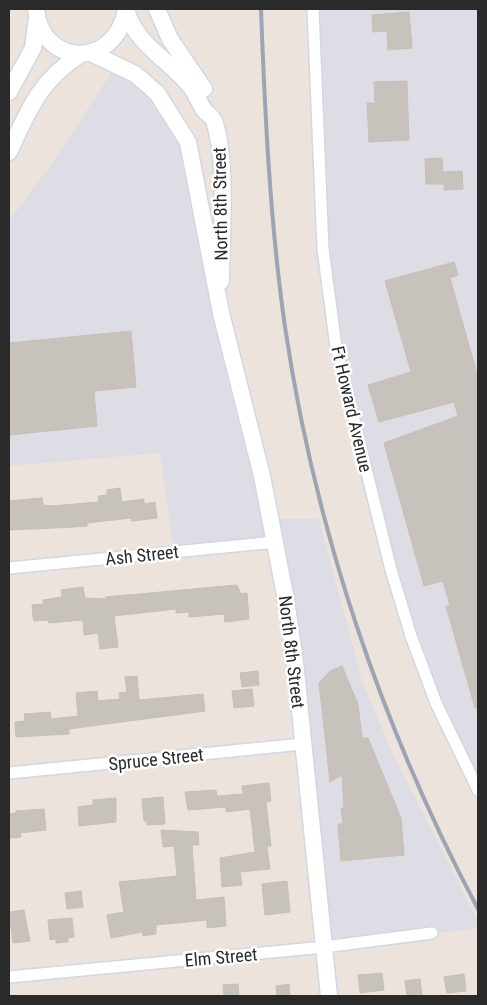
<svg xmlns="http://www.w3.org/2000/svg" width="487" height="1005" font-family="'Roboto Condensed',sans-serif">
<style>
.industrial{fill:#dedde5}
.building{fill:#c7c2bb;stroke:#c8bfb6}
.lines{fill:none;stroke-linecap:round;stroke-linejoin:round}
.street-casing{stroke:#d1d7e3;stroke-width:14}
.secondary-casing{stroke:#d1d7e3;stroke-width:19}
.street{stroke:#fff;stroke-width:11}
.secondary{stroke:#fff;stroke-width:16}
.rail{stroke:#9fa4b5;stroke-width:4}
.labels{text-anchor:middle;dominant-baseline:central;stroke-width:5;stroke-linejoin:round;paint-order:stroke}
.street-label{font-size:18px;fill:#2a2a2a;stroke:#fff}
</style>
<rect width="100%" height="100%" fill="#ece4dc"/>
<g class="industrial">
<path d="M 313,9 L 478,9 L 478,790 L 411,636 L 351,412 L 323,249 Z"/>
<path d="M 117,64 L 176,123 L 271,519 L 319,519 L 362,681 L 391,750 L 478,921 L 478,928 L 324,947 L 276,542 L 174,552 L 160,453 L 9,466 L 9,221 L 50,166 Z"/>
</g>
<g class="building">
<path d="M 409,12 L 412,48 L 388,50 L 387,31 L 373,32 L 372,15 Z"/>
<path d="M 407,81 L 409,140 L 369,142 L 367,103 L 375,103 L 374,82 Z"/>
<path d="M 442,158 L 443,172 L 462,171 L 463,189 L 444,190 L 444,184 L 426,184 L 425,159 Z"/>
<path d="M 454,262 L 458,275 L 450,278 L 478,377 L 478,708 L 475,708 L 446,606 L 450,605 L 443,581 L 424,586 L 384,443 L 458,416 L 454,402 L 379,422 L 368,385 L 411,372 L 385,281 Z"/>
<path d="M 131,331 L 136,387 L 94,391 L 97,426 L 9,435 L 9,343 Z"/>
<path d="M 120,488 L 122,502 L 144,499 L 144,504 L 155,502 L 157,518 L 132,521 L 131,518 L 87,523 L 87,526 L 75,527 L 9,530 L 9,501 L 42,498 L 43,505 L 52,506 L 99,502 L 98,496 L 107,495 L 107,490 Z"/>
<path d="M 237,585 L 241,594 L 247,593 L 249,619 L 225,622 L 224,614 L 189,617 L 189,612 L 176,613 L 176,609 L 114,616 L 118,647 L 100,649 L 98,633 L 84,635 L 83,620 L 49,623 L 48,620 L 34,621 L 33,617 L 32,605 L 44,604 L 43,600 L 62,597 L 61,590 L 83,587 L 85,598 L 106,599 L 106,597 Z"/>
<path d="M 342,666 L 358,704 L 362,738 L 368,738 L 401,818 L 404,855 L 341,861 L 338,824 L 343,824 L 341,808 L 344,808 L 342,775 L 330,782 L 319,683 L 330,671 Z"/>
<path d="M 258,671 L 259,685 L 242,687 L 240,673 Z"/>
<path d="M 137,676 L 139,700 L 203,694 L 205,711 L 69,729 L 69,734 L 16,737 L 15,722 L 25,721 L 24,714 L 50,712 L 51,719 L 78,716 L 76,693 L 97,691 L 98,701 L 120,699 L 119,693 L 127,692 L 125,677 Z"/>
<path d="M 252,689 L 254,706 L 234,708 L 232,691 Z"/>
<path d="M 269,783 L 271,801 L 266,802 L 271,846 L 267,846 L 270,869 L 240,872 L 242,885 L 222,887 L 220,858 L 255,852 L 250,809 L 226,812 L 226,807 L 188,810 L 185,792 L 216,790 L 217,796 L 243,794 L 242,786 Z"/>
<path d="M 163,797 L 165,824 L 147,825 L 147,821 L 144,821 L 142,799 Z"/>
<path d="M 116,798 L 116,822 L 79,826 L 78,807 L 93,805 L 93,800 Z"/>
<path d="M 44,809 L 46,830 L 20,833 L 21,837 L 10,838 L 9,814 L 16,813 L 16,811 Z"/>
<path d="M 161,830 L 198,832 L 199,845 L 192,845 L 196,900 L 224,897 L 226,926 L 207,928 L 207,920 L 156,925 L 156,934 L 143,936 L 142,932 L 111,938 L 107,915 L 124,912 L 119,882 L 177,876 L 174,846 L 163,847 Z"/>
<path d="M 287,881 L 290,912 L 265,915 L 262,884 Z"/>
<path d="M 81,891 L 83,907 L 67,909 L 65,893 Z"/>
<path d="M 24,910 L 30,941 L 13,943 L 9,912 Z"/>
<path d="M 72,918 L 74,937 L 68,938 L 68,942 L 56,943 L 56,939 L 50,940 L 48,920 Z"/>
<path d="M 382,973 L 384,990 L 360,993 L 358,975 Z"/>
<path d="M 464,974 L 466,991 L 447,993 L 444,977 Z"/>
<path d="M 420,979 L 422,996 L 407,996 L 405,981 Z"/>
<path d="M 238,984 L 239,996 L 224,996 L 223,985 Z"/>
<path d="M 289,984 L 290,996 L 277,996 L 276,986 Z"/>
</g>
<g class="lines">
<g class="street-casing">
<g id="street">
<path d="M 313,9 L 323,249 L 336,347 L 391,570 L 411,636 L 436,703 L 478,790"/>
<path d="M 9,568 L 276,542"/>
<path d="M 9,773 L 303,744"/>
<path d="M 9,977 L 324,947 L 432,933"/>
</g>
</g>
<g class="secondary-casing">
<g id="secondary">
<path d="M 36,9 C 41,67 116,70 126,9"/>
<path d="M 126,9 C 135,45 169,59 191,87 C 196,94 199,102 204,110 C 207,114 212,116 214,121 C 228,161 221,236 221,281"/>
<path d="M 157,9 L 170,39 L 204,89"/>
<path d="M 91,53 L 135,74 L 157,93 L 188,142 L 221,313 L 262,476 L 286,600 L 295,662 L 329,996"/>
<path d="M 9,92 L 33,48 L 37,18"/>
<path d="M 9,152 C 29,109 40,80 81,54"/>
</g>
</g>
<use href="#street" class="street"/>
<use href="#secondary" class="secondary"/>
<path class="rail" d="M 261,9 C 265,115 270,222 285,327 C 315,530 382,728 478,909"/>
</g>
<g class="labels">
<g class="street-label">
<text transform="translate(220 204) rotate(-91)">North 8th Street</text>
<text transform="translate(352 409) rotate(77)">Ft Howard Avenue</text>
<text transform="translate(142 555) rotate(-6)">Ash Street</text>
<text transform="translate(292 652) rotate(83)">North 8th Street</text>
<text transform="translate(156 759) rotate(-6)">Spruce Street</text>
<text transform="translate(221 957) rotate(-5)">Elm Street</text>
</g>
</g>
<rect width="487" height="1005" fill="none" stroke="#2a2a2a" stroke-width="20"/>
</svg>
